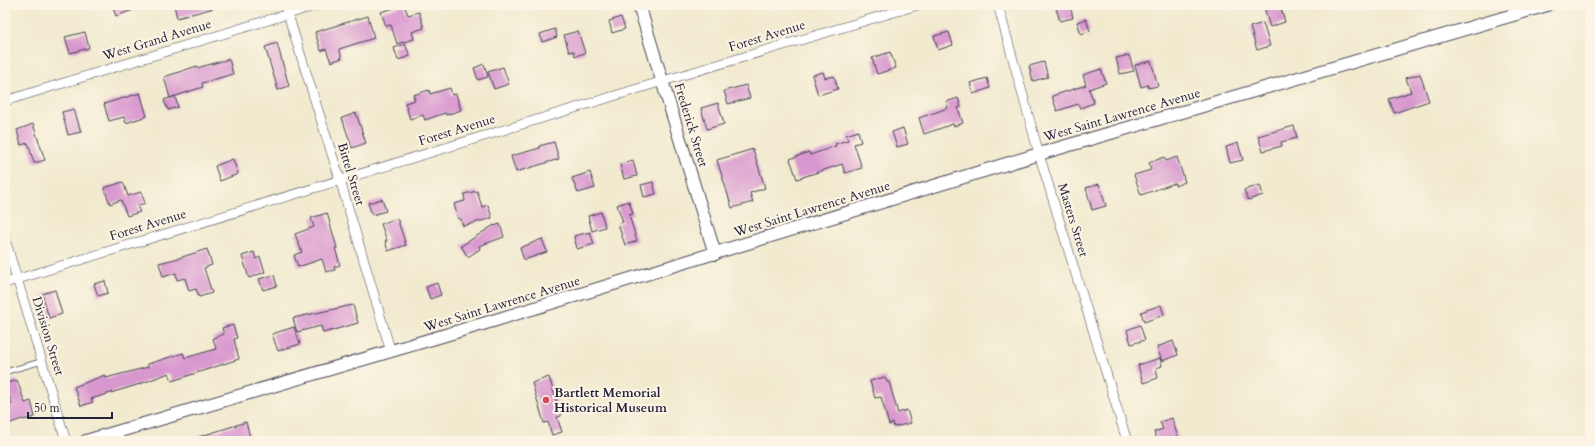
<svg xmlns="http://www.w3.org/2000/svg" width="1595" height="446" font-family="Cardo,serif">
<style>
.building{fill:#d997cf}
.lines{fill:none;stroke-linecap:round;stroke-linejoin:round}
.service-casing{stroke:#414051;stroke-width:6}
.minor-casing{stroke:#414051;stroke-width:10}
.tertiary-casing{stroke:#414051;stroke-width:14}
.service{stroke:#fff;stroke-width:4.5}
.minor{stroke:#fff;stroke-width:9}
.tertiary{stroke:#fff;stroke-width:12}
.poi-dot{fill:#d1495b;stroke:#fcf5e5;stroke-width:1.5}
.labels{text-anchor:middle;dominant-baseline:central;stroke-width:4;stroke-linejoin:round;paint-order:stroke}
.street-label{font-size:13px;fill:#22223b;stroke:#fcf5e5}
.poi-label{font-size:13px;font-weight:bold;fill:#22223b;stroke:#fcf5e5;text-anchor:start}
</style>
<rect width="100%" height="100%" fill="#fcf5e5"/>
<filter id="ink" filterUnits="userSpaceOnUse"><feTurbulence type="fractalNoise" baseFrequency=".025" numOctaves="2"/><feDisplacementMap in="SourceGraphic" scale="8" xChannelSelector="R" yChannelSelector="G"/><feConvolveMatrix kernelMatrix="1 2 1 2 8 2 1 2 1" color-interpolation-filters="sRGB"/></filter>
<filter id="wash" filterUnits="userSpaceOnUse"><feTurbulence type="fractalNoise" baseFrequency=".012" numOctaves="4" result="noise"/><feDisplacementMap in="SourceGraphic" scale="16" xChannelSelector="R" yChannelSelector="G"/><feGaussianBlur stdDeviation="0.9" result="paint"/><feColorMatrix in="noise" values="0 0 0 0 0 0 0 0 0 0 0 0 0 0 0 0 0 1.4 0 .05"/><feComposite in="paint" operator="in"/></filter>
<g filter="url(#wash)">
<rect width="100%" height="100%" fill="#f1eacf"/>
<g id="blocks">
<g class="building">
<path d="M 112,5 L 144,5 L 144,6 L 116,16 Z"/>
<path d="M 174,5 L 214,5 L 214,8 L 177,18 Z"/>
<path d="M 404,5 L 408,15 L 419,12 L 424,28 L 412,32 L 414,39 L 397,44 L 391,25 L 386,26 L 381,12 Z"/>
<path d="M 1055,5 L 1070,5 L 1073,18 L 1060,21 Z"/>
<path d="M 1271,5 L 1280,5 L 1285,22 L 1270,27 L 1264,7 Z"/>
<path d="M 368,16 L 374,38 L 339,49 L 342,58 L 331,62 L 326,49 L 321,51 L 315,32 Z"/>
<path d="M 621,17 L 625,29 L 612,33 L 609,21 Z"/>
<path d="M 1086,19 L 1090,31 L 1081,34 L 1077,22 Z"/>
<path d="M 1263,23 L 1270,46 L 1257,50 L 1250,27 Z"/>
<path d="M 555,29 L 557,37 L 542,42 L 540,34 Z"/>
<path d="M 578,31 L 585,53 L 575,56 L 574,51 L 569,52 L 564,35 Z"/>
<path d="M 85,32 L 89,48 L 70,53 L 65,37 Z"/>
<path d="M 949,32 L 953,45 L 938,50 L 934,36 Z"/>
<path d="M 277,43 L 289,86 L 278,90 L 265,47 Z"/>
<path d="M 405,44 L 410,56 L 398,60 L 394,48 Z"/>
<path d="M 890,52 L 896,68 L 877,74 L 872,58 Z"/>
<path d="M 1129,55 L 1134,71 L 1120,74 L 1116,58 Z"/>
<path d="M 229,59 L 233,74 L 202,83 L 203,87 L 170,98 L 164,77 L 197,66 L 197,68 Z"/>
<path d="M 1151,61 L 1158,86 L 1148,88 L 1148,85 L 1141,87 L 1135,65 Z"/>
<path d="M 1044,62 L 1048,77 L 1033,81 L 1029,66 Z"/>
<path d="M 484,64 L 488,77 L 478,80 L 474,68 Z"/>
<path d="M 503,67 L 509,84 L 494,89 L 488,72 Z"/>
<path d="M 1101,69 L 1106,83 L 1089,89 L 1094,103 L 1080,108 L 1078,104 L 1057,111 L 1052,96 L 1086,85 L 1083,75 Z"/>
<path d="M 823,72 L 825,78 L 834,76 L 838,89 L 818,95 L 812,75 Z"/>
<path d="M 1420,74 L 1429,101 L 1394,113 L 1389,99 L 1411,92 L 1406,78 Z"/>
<path d="M 987,78 L 990,88 L 973,94 L 970,83 Z"/>
<path d="M 746,85 L 750,98 L 728,104 L 724,91 Z"/>
<path d="M 450,88 L 452,95 L 456,94 L 461,110 L 446,115 L 445,113 L 425,120 L 423,115 L 410,119 L 405,103 L 415,100 L 413,95 L 429,90 L 430,94 Z"/>
<path d="M 140,93 L 147,116 L 126,123 L 124,117 L 109,121 L 104,104 Z"/>
<path d="M 175,96 L 178,107 L 168,110 L 164,100 Z"/>
<path d="M 958,98 L 961,107 L 958,108 L 963,123 L 954,126 L 953,124 L 924,134 L 919,118 L 948,108 L 946,102 Z"/>
<path d="M 718,103 L 724,124 L 707,129 L 701,108 Z"/>
<path d="M 74,109 L 81,132 L 68,135 L 62,112 Z"/>
<path d="M 356,113 L 366,143 L 352,148 L 342,118 Z"/>
<path d="M 33,124 L 45,160 L 34,163 L 28,143 L 21,145 L 17,130 Z"/>
<path d="M 1294,126 L 1297,138 L 1281,142 L 1282,146 L 1263,151 L 1258,136 Z"/>
<path d="M 903,128 L 908,144 L 897,147 L 892,132 Z"/>
<path d="M 858,131 L 861,142 L 854,144 L 862,168 L 845,173 L 842,164 L 797,179 L 790,159 L 809,152 L 810,155 L 836,146 L 835,144 L 848,140 L 846,135 Z"/>
<path d="M 554,142 L 559,159 L 516,172 L 511,156 L 540,148 L 539,146 Z"/>
<path d="M 1238,143 L 1243,160 L 1230,163 L 1226,147 Z"/>
<path d="M 753,149 L 765,188 L 750,193 L 753,202 L 732,208 L 717,160 Z"/>
<path d="M 1164,157 L 1166,161 L 1177,157 L 1185,182 L 1175,186 L 1175,183 L 1141,195 L 1134,175 L 1151,170 L 1149,163 Z"/>
<path d="M 233,159 L 238,174 L 220,181 L 215,166 Z"/>
<path d="M 633,160 L 637,176 L 624,179 L 620,164 Z"/>
<path d="M 590,172 L 595,188 L 578,193 L 572,178 Z"/>
<path d="M 123,182 L 128,196 L 141,192 L 145,203 L 137,206 L 140,212 L 127,216 L 121,200 L 110,204 L 104,188 Z"/>
<path d="M 653,182 L 656,194 L 644,197 L 641,185 Z"/>
<path d="M 1099,184 L 1106,206 L 1092,210 L 1086,188 Z"/>
<path d="M 1260,185 L 1263,195 L 1248,200 L 1244,190 Z"/>
<path d="M 477,191 L 482,207 L 488,205 L 492,218 L 463,226 L 461,219 L 458,219 L 454,204 L 465,201 L 464,194 Z"/>
<path d="M 382,199 L 386,211 L 372,215 L 368,203 Z"/>
<path d="M 629,201 L 633,214 L 629,215 L 637,241 L 625,245 L 618,224 L 623,222 L 617,205 Z"/>
<path d="M 601,212 L 605,227 L 592,231 L 588,216 Z"/>
<path d="M 327,213 L 337,248 L 335,248 L 340,265 L 334,267 L 335,270 L 326,272 L 322,259 L 298,267 L 294,255 L 302,252 L 295,234 L 314,227 L 311,218 Z"/>
<path d="M 397,218 L 406,245 L 388,251 L 385,241 L 387,241 L 381,224 Z"/>
<path d="M 500,224 L 504,237 L 479,246 L 480,249 L 468,257 L 461,246 L 494,225 L 494,226 Z"/>
<path d="M 590,232 L 594,244 L 577,249 L 574,236 Z"/>
<path d="M 542,239 L 547,252 L 524,260 L 520,248 Z"/>
<path d="M 207,249 L 212,265 L 204,268 L 212,293 L 199,297 L 196,289 L 189,291 L 185,278 L 177,280 L 176,273 L 163,277 L 159,263 L 179,258 Z"/>
<path d="M 254,252 L 256,259 L 260,257 L 265,272 L 249,278 L 242,256 Z"/>
<path d="M 274,275 L 277,286 L 263,290 L 259,279 Z"/>
<path d="M 105,281 L 108,293 L 98,296 L 94,284 Z"/>
<path d="M 437,283 L 441,295 L 430,299 L 426,287 Z"/>
<path d="M 55,290 L 62,314 L 49,318 L 42,294 Z"/>
<path d="M 353,305 L 358,323 L 323,333 L 321,326 L 297,332 L 293,318 Z"/>
<path d="M 1161,305 L 1164,315 L 1144,322 L 1141,312 Z"/>
<path d="M 233,325 L 237,338 L 234,339 L 239,359 L 172,381 L 169,373 L 140,384 L 91,399 L 93,402 L 81,406 L 74,387 L 105,375 L 106,378 L 148,367 L 148,364 L 183,353 L 185,358 L 216,349 L 213,338 L 224,334 L 222,328 Z"/>
<path d="M 1140,325 L 1145,340 L 1131,344 L 1127,330 Z"/>
<path d="M 294,327 L 300,344 L 278,351 L 272,334 Z"/>
<path d="M 1173,341 L 1178,355 L 1162,361 L 1157,347 Z"/>
<path d="M 1160,358 L 1162,366 L 1156,368 L 1158,378 L 1143,383 L 1138,365 Z"/>
<path d="M 549,377 L 561,416 L 557,417 L 562,432 L 552,435 L 548,422 L 544,423 L 532,383 Z"/>
<path d="M 885,377 L 887,382 L 889,382 L 898,413 L 907,410 L 911,423 L 894,427 L 893,423 L 889,425 L 881,397 L 875,398 L 870,381 Z"/>
<path d="M 17,380 L 25,403 L 31,401 L 35,417 L 23,420 L 22,419 L 5,425 L 5,407 L 12,404 L 5,384 Z"/>
<path d="M 1172,418 L 1179,441 L 1157,441 L 1154,432 L 1163,429 L 1160,422 Z"/>
<path d="M 246,422 L 251,441 L 193,441 L 192,439 Z"/>
</g>
</g>
</g>
<g filter="url(#ink)">
<use href="#blocks" fill-opacity="0" stroke="#414051" stroke-width="1"/>
<g class="lines">
<g class="service-casing">
<path id="service" d="M 5,372 L 43,361"/>
</g>
<g class="minor-casing">
<g id="minor">
<path d="M 285,5 L 340,180 L 391,352"/>
<path d="M 998,5 L 1039,154 L 1127,441"/>
<path d="M 5,101 L 317,5"/>
<path d="M 5,239 L 66,441"/>
<path d="M 5,283 L 663,81 L 918,5"/>
</g>
</g>
<g class="tertiary-casing">
<g id="tertiary">
<path d="M 639,5 L 715,254"/>
<path d="M 86,441 L 486,323 L 1039,154 L 1547,5"/>
</g>
</g>
<use href="#service" class="service"/>
<use href="#minor" class="minor"/>
<use href="#tertiary" class="tertiary"/>
</g>
</g>
<circle class="poi-dot" cx="546" cy="400" r="4"/>
<g class="labels">
<g class="street-label">
<text transform="translate(767 36) rotate(-17)">Forest Avenue</text>
<text transform="translate(157 40) rotate(-17)">West Grand Avenue</text>
<text transform="translate(1122 115) rotate(-16)">West Saint Lawrence Avenue</text>
<text transform="translate(691 125) rotate(73)">Frederick Street</text>
<text transform="translate(457 130) rotate(-17)">Forest Avenue</text>
<text transform="translate(351 174) rotate(73)">Bittel Street</text>
<text transform="translate(812 209) rotate(-17)">West Saint Lawrence Avenue</text>
<text transform="translate(1073 220) rotate(73)">Masters Street</text>
<text transform="translate(148 225) rotate(-17)">Forest Avenue</text>
<text transform="translate(502 304) rotate(-17)">West Saint Lawrence Avenue</text>
<text transform="translate(48 336) rotate(73)">Division Street</text>
</g>
<g class="poi-label">
<text x="554" y="393">Bartlett Memorial<tspan x="554" dy="15">Historical Museum</tspan></text>
</g>
</g>
<rect width="1595" height="446" fill="none" stroke="#fcf5e5" stroke-width="20"/>
<path d="M28 412v6h84v-6" fill="none" stroke="#22223b" stroke-width="2"/>
<text x="34" y="412" font-size="12" fill="#22223b" stroke="#fcf5e5" stroke-width="3" paint-order="stroke">50 m</text>
</svg>
